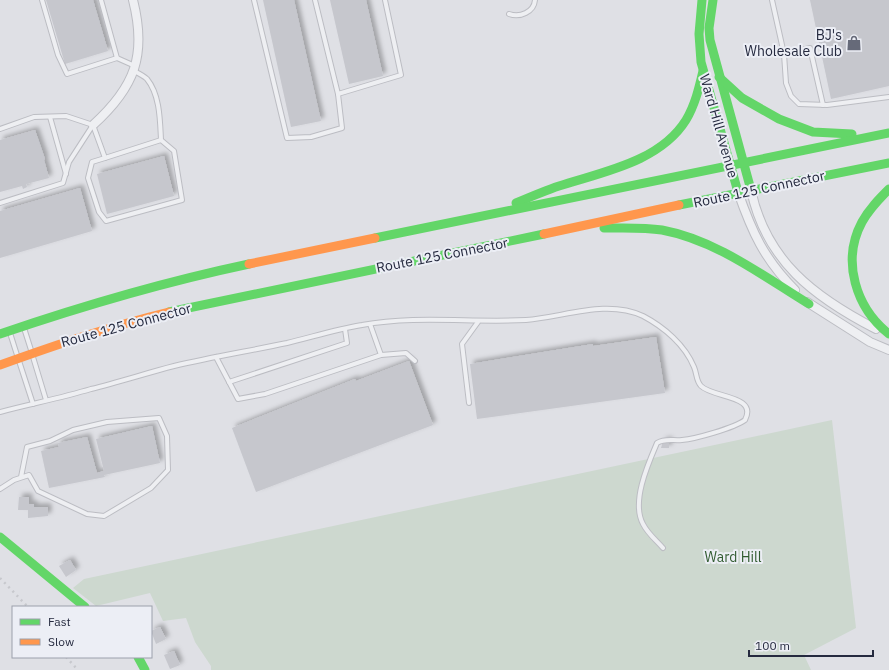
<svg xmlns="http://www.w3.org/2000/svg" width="889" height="670" font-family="'IBM Plex Sans',sans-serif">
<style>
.green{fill:#cdd8cf}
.building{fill:#c6c7cd;filter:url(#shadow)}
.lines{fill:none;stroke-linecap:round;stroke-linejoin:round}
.lane-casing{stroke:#bcbdc3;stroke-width:6}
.street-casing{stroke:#bcbdc3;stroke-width:10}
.lane{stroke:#eeeff2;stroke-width:4}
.street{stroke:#eeeff2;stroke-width:8}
.fast{stroke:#63d668;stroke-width:9}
.slow{stroke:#ff974d;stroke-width:9}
.rail{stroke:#c7c8cd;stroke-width:2.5;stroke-dasharray:2 4;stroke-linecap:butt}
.labels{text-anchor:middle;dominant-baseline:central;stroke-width:4;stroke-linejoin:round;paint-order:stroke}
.poi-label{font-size:14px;fill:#252a3f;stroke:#eceef5;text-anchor:end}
.street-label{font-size:14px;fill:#252a3f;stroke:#eceef5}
.park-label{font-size:14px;fill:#325c31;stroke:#eceef5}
</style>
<defs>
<filter id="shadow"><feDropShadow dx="3.5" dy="-3.5" stdDeviation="2" flood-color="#0004"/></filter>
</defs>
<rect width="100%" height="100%" fill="#dfe0e5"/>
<path class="green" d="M 832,420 L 856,628 L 804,655 L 811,670 L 211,670 L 211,666 L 195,642 L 186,618 L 163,621 L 150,593 L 96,606 L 73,588 L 84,579 Z"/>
<g class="building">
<path d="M 46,0 L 93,0 L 108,51 L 65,64 Z"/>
<path d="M 263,0 L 294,0 L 321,121 L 291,127 Z"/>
<path d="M 330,0 L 366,0 L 383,76 L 349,84 Z"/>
<path d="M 810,0 L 889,0 L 889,86 L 831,99 Z"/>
<path d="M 35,130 L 45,159 L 44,160 L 49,178 L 26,184 L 27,187 L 23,189 L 22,186 L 0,192 L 0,140 Z"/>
<path d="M 164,156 L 174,196 L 107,214 L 97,174 Z"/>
<path d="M 80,188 L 92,231 L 0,258 L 0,211 Z"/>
<path d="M 656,337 L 665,393 L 477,419 L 470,364 L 593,344 L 593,346 Z"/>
<path d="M 409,361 L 433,425 L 256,492 L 232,428 L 355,379 L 356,381 Z"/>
<path d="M 152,426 L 160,463 L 104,475 L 105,477 L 49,488 L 41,451 L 59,447 L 58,443 L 87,437 L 97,473 L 104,471 L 96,439 Z"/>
<path d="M 669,440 L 669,448 L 661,448 L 663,441 Z"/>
<path d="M 19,497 L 29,497 L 29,504 L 34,504 L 34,507 L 48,507 L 48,516 L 28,518 L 28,510 L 18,510 Z"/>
<path d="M 70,560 L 76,570 L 66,577 L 59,566 Z"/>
<path d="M 160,627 L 166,639 L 156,644 L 151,631 Z"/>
<path d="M 174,651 L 180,665 L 170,669 L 164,655 Z"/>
</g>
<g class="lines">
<g class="lane-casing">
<g id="lane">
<path d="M 42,0 L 58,55 L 67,74 L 117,58"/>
<path d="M 101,0 L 117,58 L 135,66"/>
<path d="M 254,0 L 287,138 L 311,137 L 342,128 L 338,94"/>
<path d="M 315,0 L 338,94 L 401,75 L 385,0"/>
<path d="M 772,0 L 784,54 L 786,83 L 791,96 L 799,104 L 827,105 L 889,97"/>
<path d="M 509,14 C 520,18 534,12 535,0"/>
<path d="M 784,54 L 810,48 L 823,105"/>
<path d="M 50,117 L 66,174"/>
<path d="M 93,125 L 105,158 L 161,140 C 160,120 160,95 147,79 C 144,76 138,73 134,71"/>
<path d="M 0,129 L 34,117 L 66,116 L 93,125"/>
<path d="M 105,158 L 92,162 L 88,178 L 99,212 L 106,221 L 182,200 L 174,151 L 161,140"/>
<path d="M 0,203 L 63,183 L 69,162 L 93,125"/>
<path d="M 24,328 L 31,350"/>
<path d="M 10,333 L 17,355"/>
<path d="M 381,355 L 406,353 L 415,361"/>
<path d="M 33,357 L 46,400"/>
<path d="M 216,357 L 238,399 L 265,394 L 381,355 L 370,324"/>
<path d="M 19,361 L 33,404"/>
<path d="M 229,382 L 347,343 L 345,329"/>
<path d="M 469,403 L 462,344 L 478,322"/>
<path d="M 0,412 C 30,404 61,398 91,389 C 119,382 147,373 174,366 C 212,357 249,351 287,343 C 312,337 337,329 362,325 C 416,315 472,323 526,320 C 565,317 606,299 643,316 C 664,327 685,345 694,367 C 697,374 696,381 701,386 C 713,398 758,395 745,420 C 734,428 695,439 682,440 C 673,441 665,438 657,443 C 648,464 631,502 643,524 C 648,534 656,540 663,548"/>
<path d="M 0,489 L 14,480 L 29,475 L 38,491 L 87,514 L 104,516 L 151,488 L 168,470 L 167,436 L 159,418 L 107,422 L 73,430 L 50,441 L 27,447 L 21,477"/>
</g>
</g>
<g class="street-casing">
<g id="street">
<path d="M 93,125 C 135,87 147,55 133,0"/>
<path d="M 751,190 C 766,261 814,297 876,329"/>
<path d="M 738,192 C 752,232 764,259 795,290"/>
<path d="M 807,302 L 870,342 L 889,350"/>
</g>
</g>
<use href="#lane" class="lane"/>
<use href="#street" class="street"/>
<g class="fast">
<path d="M 702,0 L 699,34 L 701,62 L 738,192"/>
<path d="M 713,0 L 709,28 L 710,40 L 751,190"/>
<path d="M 719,77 L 742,98 L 779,119 L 813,132 L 852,134"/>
<path d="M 889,189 C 879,199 869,209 862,222 C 841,261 856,308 889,334"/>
<path d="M 516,203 C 530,197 544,191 559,186 C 602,172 660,162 686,120 C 695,105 699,88 703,71"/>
<path d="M 679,205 L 889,163"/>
<path d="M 604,228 C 623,228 643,227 662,230 C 716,240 763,276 809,304"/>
<path d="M 375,238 L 889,133"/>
<path d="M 169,312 L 544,234"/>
<path d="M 0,334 C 82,306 164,282 249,264"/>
<path d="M 0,537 L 85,607"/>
<path d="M 138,657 L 145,670"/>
</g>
<g class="slow">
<path d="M 544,234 L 679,205"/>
<path d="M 249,264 L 375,238"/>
<path d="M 0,365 C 56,345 111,326 169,312"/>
</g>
<g class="rail">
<path d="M 0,578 L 28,607"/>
<path d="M 66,657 L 78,670"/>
</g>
</g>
<defs>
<g id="shop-bare" transform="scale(1.2)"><path d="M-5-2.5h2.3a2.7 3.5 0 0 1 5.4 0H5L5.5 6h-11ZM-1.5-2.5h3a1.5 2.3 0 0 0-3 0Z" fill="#666a79" stroke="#eceef5" stroke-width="2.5" paint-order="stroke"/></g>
</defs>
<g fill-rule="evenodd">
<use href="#shop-bare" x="854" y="43"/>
</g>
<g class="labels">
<g class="poi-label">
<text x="842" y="35">BJ's<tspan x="842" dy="16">Wholesale Club</tspan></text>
</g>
<g class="street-label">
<text transform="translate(719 126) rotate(74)">Ward Hill Avenue</text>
<text transform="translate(759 189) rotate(-12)">Route 125 Connector</text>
<text transform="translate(442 255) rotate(-11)">Route 125 Connector</text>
<text transform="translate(126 325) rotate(-15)">Route 125 Connector</text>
</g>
<g class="park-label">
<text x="733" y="557">Ward Hill</text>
</g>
</g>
<rect x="12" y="606" width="140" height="52" fill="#eceef5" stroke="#9ca0ac"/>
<rect x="20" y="619" width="20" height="6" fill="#63d668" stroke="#9ca0ac"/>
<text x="48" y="626" font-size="12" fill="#252a3f">Fast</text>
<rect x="20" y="639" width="20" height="6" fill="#ff974d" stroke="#9ca0ac"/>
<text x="48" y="646" font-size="12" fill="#252a3f">Slow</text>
<path d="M749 650v6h124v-6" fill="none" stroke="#252a3f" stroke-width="2"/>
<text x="755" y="650" font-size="12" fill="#252a3f" stroke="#eceef5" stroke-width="3" paint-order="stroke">100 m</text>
</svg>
